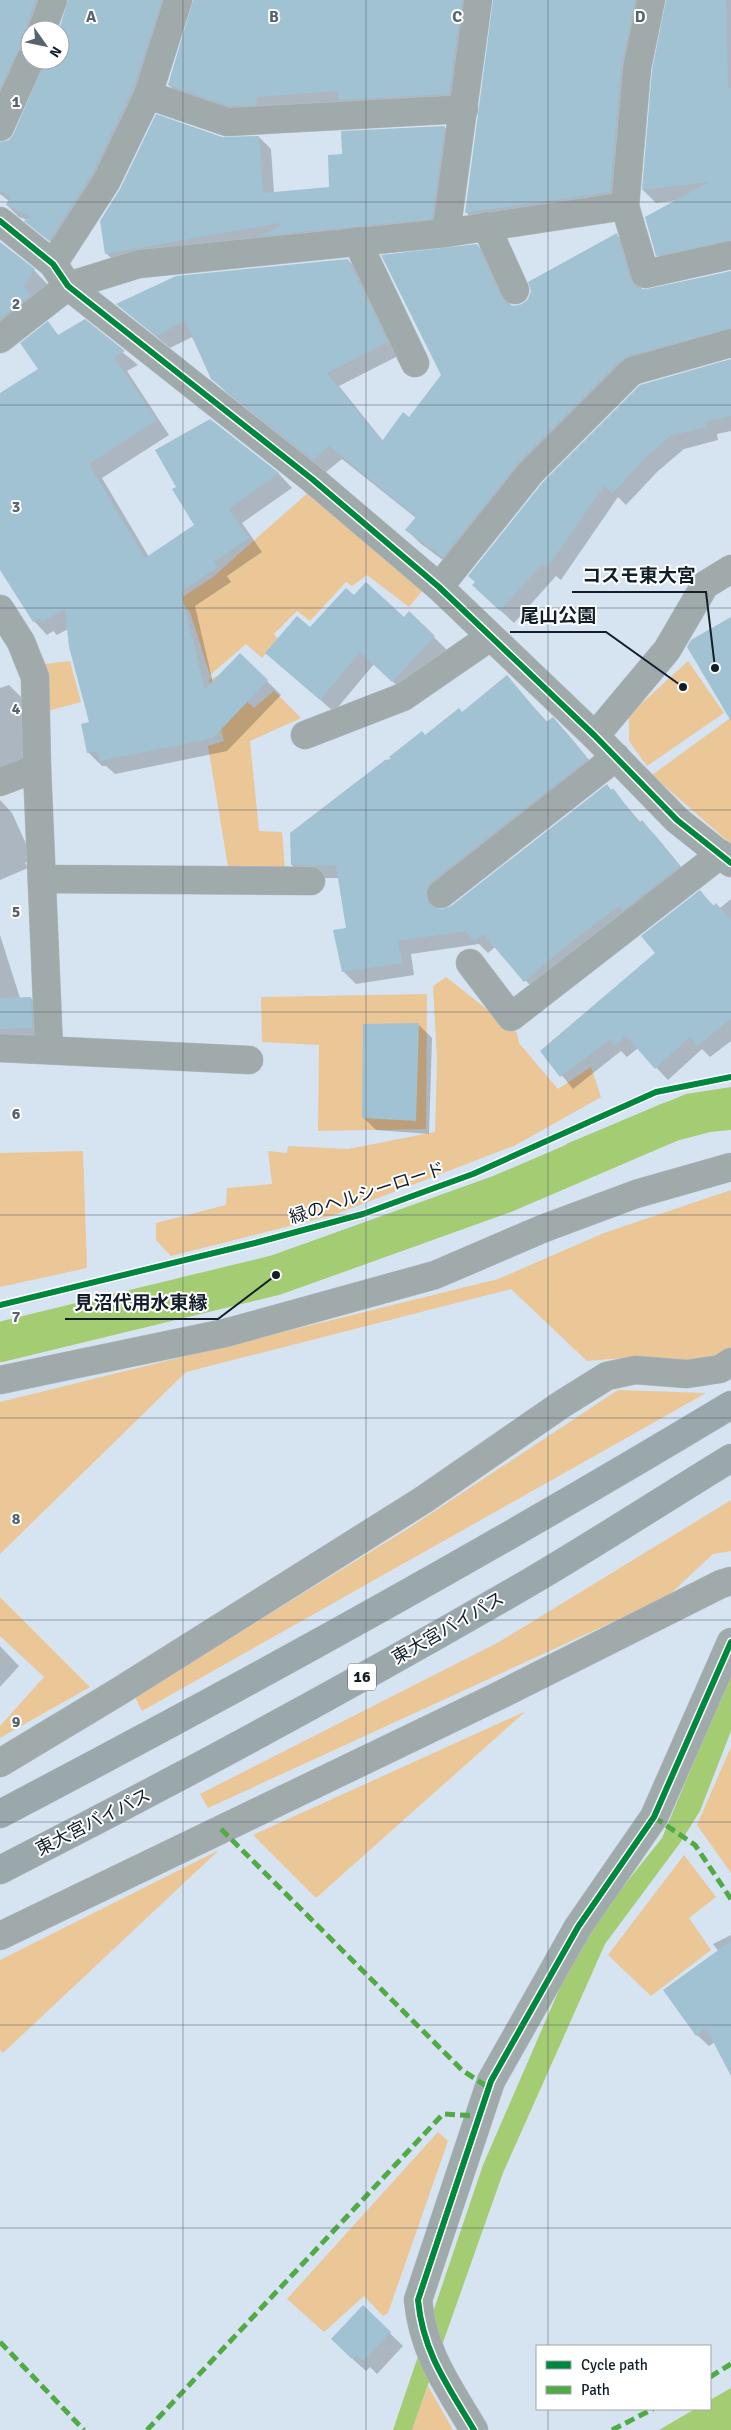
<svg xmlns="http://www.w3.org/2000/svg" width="731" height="2430" font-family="Signika,'Noto Sans JP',sans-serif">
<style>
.green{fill:#ebc696}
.water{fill:#a4cc73}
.shadow{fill:#0003}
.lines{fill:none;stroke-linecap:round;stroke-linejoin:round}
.canal{stroke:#a4cc73;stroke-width:40}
.building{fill:#a1c2d3}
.minor-casing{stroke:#b5c0cb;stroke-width:29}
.highway-casing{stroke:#b5c0cb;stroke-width:29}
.minor{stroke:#a1aaab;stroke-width:28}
.highway{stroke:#9aa8ac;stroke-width:28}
.quiet{stroke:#51aa44;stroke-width:5;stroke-dasharray:10 5;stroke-linecap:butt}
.cycleway-casing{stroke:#fff;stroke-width:9}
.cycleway{stroke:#00873e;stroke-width:6}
.grid{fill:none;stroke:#57636f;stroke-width:1;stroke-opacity:0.55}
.labels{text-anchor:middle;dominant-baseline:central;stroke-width:4;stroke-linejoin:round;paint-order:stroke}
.shield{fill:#fff;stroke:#596269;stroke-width:1}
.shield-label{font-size:16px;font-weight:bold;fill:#121e29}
.street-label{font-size:18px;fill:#121e29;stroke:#fff}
.grid-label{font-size:16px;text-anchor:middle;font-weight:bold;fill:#57636f;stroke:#fff;stroke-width:4;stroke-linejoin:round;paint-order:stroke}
.leader{fill:none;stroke:#121e29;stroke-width:2}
.callout-dot{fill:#121e29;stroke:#fff;stroke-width:2}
.callout-label{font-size:19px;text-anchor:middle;font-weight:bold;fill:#121e29;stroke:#fff;stroke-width:4;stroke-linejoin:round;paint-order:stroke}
</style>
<rect width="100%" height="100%" fill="#d6e4f2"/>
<g class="green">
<path d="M 311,490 L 423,590 L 409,607 L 367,575 L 352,586 L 346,582 L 310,621 L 297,611 L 274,634 L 279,640 L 262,658 L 246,644 L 210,675 L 190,612 L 178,600 L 213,577 Z"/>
<path d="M 70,661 L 81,702 L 48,711 L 49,689 L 44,664 Z"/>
<path d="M 688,661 L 724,713 L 647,766 L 629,741 L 629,715 Z"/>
<path d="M 217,676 L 254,708 L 274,691 L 301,718 L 250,741 L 259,831 L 282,832 L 285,869 L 229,873 L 208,746 L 224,741 L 209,680 Z"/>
<path d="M 731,714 L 731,844 L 652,775 L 729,719 Z"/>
<path d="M 446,977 L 517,1033 L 519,1043 L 558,1089 L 591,1067 L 601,1097 L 516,1145 L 334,1215 L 171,1256 L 156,1240 L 156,1223 L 226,1205 L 227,1188 L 272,1184 L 268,1151 L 287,1153 L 288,1146 L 348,1149 L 435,1132 L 437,1061 L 433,986 Z"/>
<path d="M 427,994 L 426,1129 L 318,1131 L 319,1045 L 262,1042 L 261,997 Z"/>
<path d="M 83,1151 L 87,1268 L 0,1287 L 0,1153 Z"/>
<path d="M 731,1190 L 731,1352 L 716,1362 L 635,1357 L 587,1361 L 511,1289 L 186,1372 L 0,1554 L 0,1402 L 498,1279 L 604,1233 Z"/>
<path d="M 618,1390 L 706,1393 L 142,1711 L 135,1697 L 409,1528 Z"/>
<path d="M 731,1500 L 731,1551 L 713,1554 L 667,1597 L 208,1808 L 200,1794 L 499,1642 Z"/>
<path d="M 0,1597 L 90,1687 L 0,1738 L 0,1726 L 44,1677 L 0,1636 Z"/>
<path d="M 526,1711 L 316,1898 L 253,1835 Z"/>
<path d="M 731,1747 L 731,1873 L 697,1825 Z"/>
<path d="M 219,1850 L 3,2053 L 0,2050 L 0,1960 Z"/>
<path d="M 684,1855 L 716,1897 L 689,1918 L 711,1950 L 651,1996 L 608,1955 Z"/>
<path d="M 438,2132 L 448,2141 L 388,2313 L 383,2316 L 364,2296 L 324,2332 L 287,2299 Z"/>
<path d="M 428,2386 L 453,2430 L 412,2430 Z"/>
</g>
<g class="water">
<path d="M 731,1087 L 731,1117 C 679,1120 630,1149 586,1172 L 566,1144 L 686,1094 Z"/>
<path d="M 731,1673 L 731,1731 L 700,1811 L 680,1843 L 605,1944 L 503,2173 L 412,2430 L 393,2430 L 483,2165 L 572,1960 L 590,1928 L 662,1838 Z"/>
<path d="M 731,2388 L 731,2430 L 659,2430 L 695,2409 L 710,2409 L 710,2400 Z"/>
</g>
<g class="shadow">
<path d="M 0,0 L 54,0 L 30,30 L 30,60 L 0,126 Z"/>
<path d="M 69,0 L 180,0 L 62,252 L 27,220 L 19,217 L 7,205 L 9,201 L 0,194 L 0,143 L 10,140 L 15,134 L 47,60 L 60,60 Z"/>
<path d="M 194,0 L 480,0 L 461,106 L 242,118 L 181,97 L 169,85 Z"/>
<path d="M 494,0 L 651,0 L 622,204 L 478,224 L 466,212 Z"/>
<path d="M 667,0 L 731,0 L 731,255 L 670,268 L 657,255 L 679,200 L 656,203 L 643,190 Z"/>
<path d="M 444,127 L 456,139 L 444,230 L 118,265 L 106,253 L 222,138 L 259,137 L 271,149 L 274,193 L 330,188 Z"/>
<path d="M 616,234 L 629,247 L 642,290 L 731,272 L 731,343 L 634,372 L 456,570 L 420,543 L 407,530 L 416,518 L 342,459 L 326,472 L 226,392 L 212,378 L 192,337 L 170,348 L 118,305 L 348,260 L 361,273 L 400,355 L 339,386 L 383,441 L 410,418 L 442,375 L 477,245 L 490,259 L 511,306 L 514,307 L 522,305 Z"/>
<path d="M 0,244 L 34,270 L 50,287 L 0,338 Z"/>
<path d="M 85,321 L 138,365 L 127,371 L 169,435 L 102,478 L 149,557 L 195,526 L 178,487 L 210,420 L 279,474 L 292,488 L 242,523 L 262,552 L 227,576 L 231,582 L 195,606 L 213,683 L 267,681 L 281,695 L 227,751 L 115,774 L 106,766 L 102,766 L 88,752 L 90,723 L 68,629 L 57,635 L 53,631 L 47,635 L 34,621 L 0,566 L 0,394 L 39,369 L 54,331 L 59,336 Z"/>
<path d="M 731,360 L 731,431 L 717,434 L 718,440 L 684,449 L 658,471 L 626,505 L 618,497 L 561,580 L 556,576 L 514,623 L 487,598 Z"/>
<path d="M 354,597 L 404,619 L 409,613 L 447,650 L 406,694 L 374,664 L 334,712 L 267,653 L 310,629 Z"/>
<path d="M 507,677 L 548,723 L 553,719 L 566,732 L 600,773 L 439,901 L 438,910 L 451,907 L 613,790 L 641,823 L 642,822 L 655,835 L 692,880 L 538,994 L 495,947 L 488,953 L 479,944 L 411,954 L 414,975 L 356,984 L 343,971 L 348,930 L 340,878 L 306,878 L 292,865 L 393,760 L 425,736 L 463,713 Z"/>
<path d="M 9,685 L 23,699 L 34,767 L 0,779 L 0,688 Z"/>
<path d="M 0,800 L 12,813 L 33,859 L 25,863 L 28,868 L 0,880 Z"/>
<path d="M 700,892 L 714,906 L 720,908 L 731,899 L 731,1041 L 710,1057 L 702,1049 L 668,1080 L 638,1048 L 627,1057 L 621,1051 L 573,1089 L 542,1051 L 657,954 Z"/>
<path d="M 0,935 L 20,998 L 31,998 L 45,1012 L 46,1042 L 0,1043 Z"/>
<path d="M 419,1025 L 432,1038 L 429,1134 L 376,1130 L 363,1117 Z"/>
<path d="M 0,1646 L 19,1666 L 0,1687 Z"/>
<path d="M 731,1935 L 731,2071 L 715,2042 L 709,2046 L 697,2035 L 719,1952 L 713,1944 Z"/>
<path d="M 363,2307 L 403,2346 L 377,2374 L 370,2367 L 366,2371 L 345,2352 Z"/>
</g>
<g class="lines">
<path class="canal" d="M 0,1342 L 276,1275 L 502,1194 L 670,1122 L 708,1112 L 731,1110"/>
</g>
<g class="building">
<path d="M 0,0 L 36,0 L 27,25 L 30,45 L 21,47 L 16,53 L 0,89 Z"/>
<path d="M 68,0 L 162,0 L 133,89 L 92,174 L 49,241 L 24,221 L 30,216 L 6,205 L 10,196 L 0,192 L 0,142 L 9,140 L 14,133 L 45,60 L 60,60 L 59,30 Z"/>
<path d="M 193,0 L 462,0 L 449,94 L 339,100 L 338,91 L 256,97 L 257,105 L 229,106 L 168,85 Z"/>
<path d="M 493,0 L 635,0 L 621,67 L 610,192 L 465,213 Z"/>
<path d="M 666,0 L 726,0 L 728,88 L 731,88 L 731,240 L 656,256 L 645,217 L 709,182 L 642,190 L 652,70 Z"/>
<path d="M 156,114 L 222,137 L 259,136 L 263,193 L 329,187 L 328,155 L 342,154 L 341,131 L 445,126 L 432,219 L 260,236 L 281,226 L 280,223 L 105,254 L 100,221 L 120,189 Z"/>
<path d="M 617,233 L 630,278 L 634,285 L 640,289 L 648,289 L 731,271 L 731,328 L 628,356 L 621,360 L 520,461 L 443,557 L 405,530 L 416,517 L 329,446 L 313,460 L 211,379 L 185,321 L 156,336 L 116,304 L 176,276 L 348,259 L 388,342 L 327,373 L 382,441 L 403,412 L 409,417 L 441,375 L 381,255 L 477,244 L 501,296 L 506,303 L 514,306 L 522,304 L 528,299 L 531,291 L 528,282 Z"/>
<path d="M 0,242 L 35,269 L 24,286 L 31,295 L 0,319 Z"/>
<path d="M 85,319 L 125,351 L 114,357 L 157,420 L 89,464 L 145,558 L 194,525 L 172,489 L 176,487 L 155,450 L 210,419 L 279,473 L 229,509 L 249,538 L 214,562 L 218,567 L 181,592 L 205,689 L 240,653 L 268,680 L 213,738 L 100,761 L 97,751 L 87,753 L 81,724 L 89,722 L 69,647 L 65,609 L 42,622 L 39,618 L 33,622 L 0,570 L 0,393 L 38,369 L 20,343 L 48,321 L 58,335 Z"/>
<path d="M 731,359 L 731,416 L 705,422 L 706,427 L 670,436 L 645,458 L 613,493 L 604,486 L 547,568 L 542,564 L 500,611 L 472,585 L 475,582 L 468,576 L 543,482 L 640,385 Z"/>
<path d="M 366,582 L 404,617 L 409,611 L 435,636 L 392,682 L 360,652 L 320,700 L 265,653 L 297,616 L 310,627 L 346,588 L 354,595 Z"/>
<path d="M 731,617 L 731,721 L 687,647 L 691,640 Z"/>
<path d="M 507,675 L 546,722 L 553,717 L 588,759 L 431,882 L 427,888 L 426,896 L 429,904 L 435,908 L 443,909 L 451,906 L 607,784 L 611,790 L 613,788 L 639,823 L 642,820 L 680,866 L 622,911 L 619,906 L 566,946 L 524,982 L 483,934 L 474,941 L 465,931 L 398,941 L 402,963 L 342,972 L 333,930 L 346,928 L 336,866 L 291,865 L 290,833 L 385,760 L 391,759 L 389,757 L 422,731 L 425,735 L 459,708 L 462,712 Z"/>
<path d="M 700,890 L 713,906 L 716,903 L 731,920 L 731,1019 L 697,1046 L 690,1037 L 655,1069 L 626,1036 L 614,1046 L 609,1040 L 560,1077 L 540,1051 L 655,953 L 641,936 Z"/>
<path d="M 31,997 L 32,1028 L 0,1029 L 0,998 Z"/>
<path d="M 419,1023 L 416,1121 L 362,1118 L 363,1024 Z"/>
<path d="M 731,1941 L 731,2076 L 706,2028 L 696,2036 L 663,1990 Z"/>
<path d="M 363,2305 L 391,2332 L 363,2361 L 356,2355 L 352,2359 L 331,2339 Z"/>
</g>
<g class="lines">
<g class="minor-casing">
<g id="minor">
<path d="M 651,0 L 637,68 L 625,206 L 645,274 L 731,255"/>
<path d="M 42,30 L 53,0"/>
<path d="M 148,95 L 227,122 L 464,109"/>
<path d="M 0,127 L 30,60"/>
<path d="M 0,221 L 53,264 L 68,286 L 312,479 L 439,587 L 595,736 L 677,820 L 731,863"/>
<path d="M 486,226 L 515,290"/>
<path d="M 446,233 L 478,0"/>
<path d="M 357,241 L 415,363"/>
<path d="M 53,264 L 106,182 L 148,95 L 178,0"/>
<path d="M 0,339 L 68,286 L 139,264 L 446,233 L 625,206"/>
<path d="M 439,587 L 531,472 L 632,371 L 731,343"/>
<path d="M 0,609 L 21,642 L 35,677 L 37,768 L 49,1049"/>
<path d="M 305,735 L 403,697 L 490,637"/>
<path d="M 595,736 L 667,650 L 705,585 L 731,569"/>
<path d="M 0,782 L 37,768"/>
<path d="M 42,879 L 311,881"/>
<path d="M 441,894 L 616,757"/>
<path d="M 470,963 L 511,1017 L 721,854"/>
<path d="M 0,1048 L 249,1060"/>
<path d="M 0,1380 L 225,1333 L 435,1275 L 542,1229 L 636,1194 L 731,1167"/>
<path d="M 0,1763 L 118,1692 L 423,1500 L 562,1404 L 607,1376 L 635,1370 L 687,1374 L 720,1369 L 731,1362"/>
<path d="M 0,1936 L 496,1697 L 721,1584 L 731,1581"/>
<path d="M 474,2430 C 448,2386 423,2353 418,2300 L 491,2081 L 578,1927 L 654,1817 L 731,1642"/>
</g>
</g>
<g class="highway-casing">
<g id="highway">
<path d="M 0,1814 C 248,1684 492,1549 731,1405"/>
<path d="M 0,1870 C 179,1779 356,1683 530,1582 C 598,1542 664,1499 731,1458"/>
</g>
</g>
<use href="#minor" class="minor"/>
<use href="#highway" class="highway"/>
<g class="quiet">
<path d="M 654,1817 L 695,1845 L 731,1899"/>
<path d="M 221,1829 L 462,2070 L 489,2088"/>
<path d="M 0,2342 L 84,2430"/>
<path d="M 710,2377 L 731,2364"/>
<path d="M 147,2430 L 443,2114 L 480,2116"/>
<path d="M 612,2430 L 653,2409"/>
</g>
<g class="cycleway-casing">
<g id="cycleway">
<path d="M 0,221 L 53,264 L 68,286 L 312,479 L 439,587 L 595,736 L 677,820 L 731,863"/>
<path d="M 0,1305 L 255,1243 L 363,1214 L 473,1174 L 656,1092 L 731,1077"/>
<path d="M 474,2430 C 448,2386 423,2353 418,2300 L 491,2081 L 578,1927 L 654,1817 L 731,1642"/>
</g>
</g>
<use href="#cycleway" class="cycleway"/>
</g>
<path class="grid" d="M 183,0 L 183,2430M 366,0 L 366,2430M 548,0 L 548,2346M 0,202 L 731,202M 0,405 L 731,405M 0,608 L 731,608M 0,810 L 731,810M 0,1012 L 731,1012M 0,1215 L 731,1215M 0,1418 L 731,1418M 0,1620 L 731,1620M 0,1822 L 731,1822M 0,2025 L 731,2025M 0,2228 L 731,2228M 548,2409 L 548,2430"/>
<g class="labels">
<rect class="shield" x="348" y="1663.5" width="28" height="27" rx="4"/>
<g class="shield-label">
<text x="362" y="1677">16</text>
</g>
<g class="street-label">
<text transform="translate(367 1193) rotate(-18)">緑のヘルシーロード</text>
<text transform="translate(448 1628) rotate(-30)">東大宮バイパス</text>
<text transform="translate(93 1822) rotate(-27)">東大宮バイパス</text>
</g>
</g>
<g class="grid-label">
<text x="91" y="22">A</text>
<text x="274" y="22">B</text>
<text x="457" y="22">C</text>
<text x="640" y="22">D</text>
<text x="16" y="107">1</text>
<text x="16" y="309">2</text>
<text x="16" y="512">3</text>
<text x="16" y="714">4</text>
<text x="16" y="917">5</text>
<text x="16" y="1119">6</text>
<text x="16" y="1322">7</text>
<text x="16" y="1524">8</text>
<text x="16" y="1727">9</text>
</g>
<path class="leader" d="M715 668L706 592H572M683 687L606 632H510M276 1275L218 1319H65"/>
<g class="callout-dot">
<circle cx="715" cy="668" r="5"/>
<circle cx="683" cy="687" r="5"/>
<circle cx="276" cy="1275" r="5"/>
</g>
<g class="callout-label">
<text x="639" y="582">コスモ東大宮</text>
<text x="558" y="622">尾山公園</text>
<text x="141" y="1309">見沼代用水東縁</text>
</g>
<rect x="536" y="2345" width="175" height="65" fill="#ffffff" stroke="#a0a5a9"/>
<rect x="546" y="2361" width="25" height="8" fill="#00873e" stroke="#a0a5a9"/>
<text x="581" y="2370" font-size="15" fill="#121e29">Cycle path</text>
<rect x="546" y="2386" width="25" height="8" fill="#51aa44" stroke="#a0a5a9"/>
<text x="581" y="2395" font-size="15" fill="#121e29">Path</text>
<g transform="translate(45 45) rotate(123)"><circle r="24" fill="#ffffff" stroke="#a0a5a9"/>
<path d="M0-4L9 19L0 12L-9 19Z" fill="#57636f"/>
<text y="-8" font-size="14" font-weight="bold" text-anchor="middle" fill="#121e29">N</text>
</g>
</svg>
